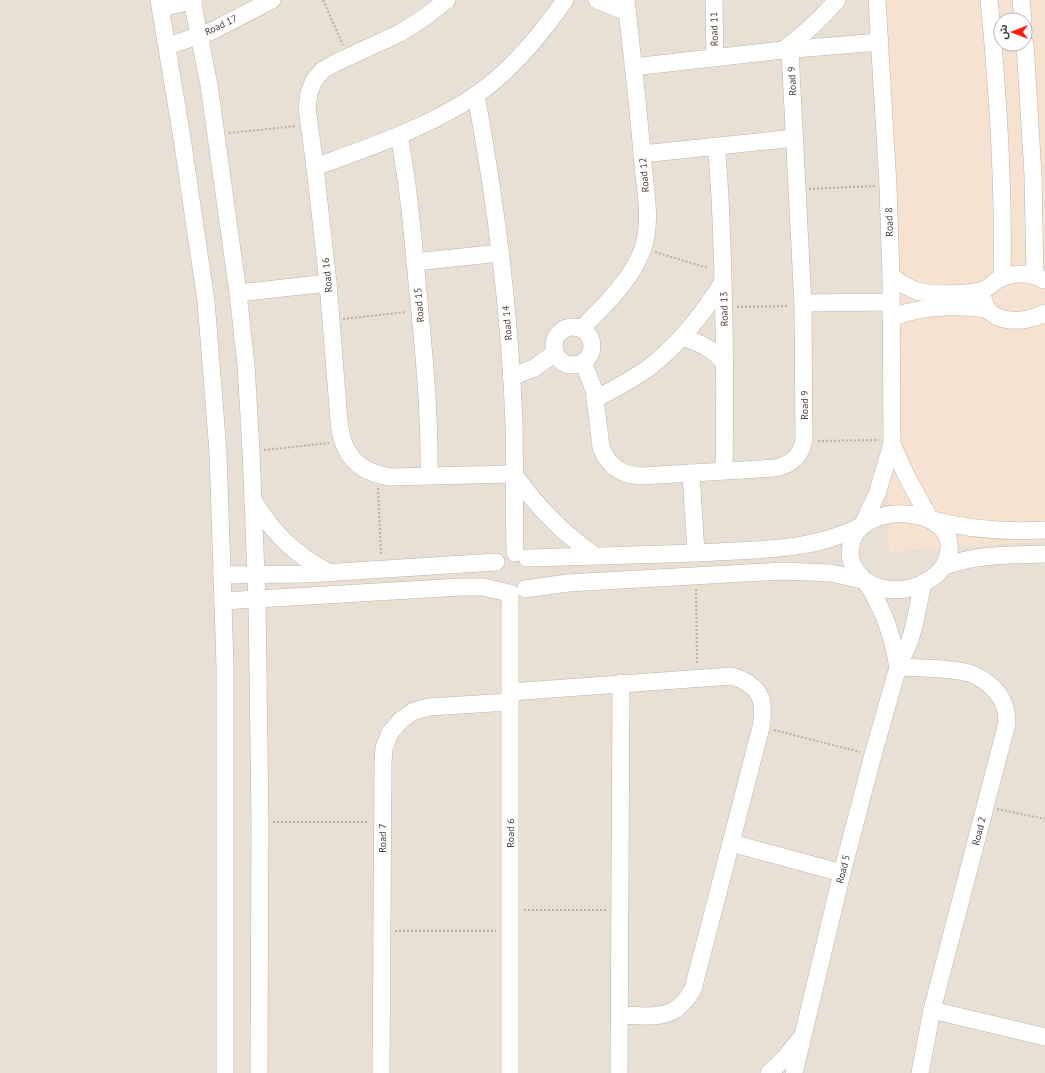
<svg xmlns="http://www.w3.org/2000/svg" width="1045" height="1073" font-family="'PT Sans','Noto Sans Arabic',sans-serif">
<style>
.residential{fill:#e8dfd5;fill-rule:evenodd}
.commercial{fill:#f6e2d1;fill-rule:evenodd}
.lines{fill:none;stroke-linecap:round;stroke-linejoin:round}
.minor-casing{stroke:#bfb5a9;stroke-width:18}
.path{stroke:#c1af9a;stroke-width:2;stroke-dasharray:2 2;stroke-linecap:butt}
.minor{stroke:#fff;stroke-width:17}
.labels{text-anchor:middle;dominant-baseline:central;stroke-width:3;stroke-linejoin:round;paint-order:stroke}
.street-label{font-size:10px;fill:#473e36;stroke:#fff}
</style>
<rect width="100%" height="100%" fill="#f3eee7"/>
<path class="residential" d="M 0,0 L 1045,0 L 1045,1073 L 0,1073 ZM 1001,20 L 1025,20 L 1025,44 L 1001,44 Z"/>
<path class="commercial" d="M 869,0 L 1045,0 L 1045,541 L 889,552 L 880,118 ZM 1001,20 L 1025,20 L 1025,44 L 1001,44 Z"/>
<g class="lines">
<g class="minor-casing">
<g id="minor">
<path d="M 159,0 L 182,138 L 206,301 L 218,452 L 225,665 L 225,1073"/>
<path d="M 192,0 L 209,85 L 238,293 L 246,365 L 251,451 L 257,599 L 260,822 L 259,1073"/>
<path d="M 447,0 L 425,17 L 400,33 L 335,63 L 323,70 L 314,80 L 309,93 L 307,108 L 315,167 L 328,283 L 339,421 C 342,454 357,472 390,477 L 514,474 C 537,507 561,532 594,555"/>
<path d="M 597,0 L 627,12"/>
<path d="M 714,0 L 715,58"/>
<path d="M 989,0 C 998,92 1004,185 1002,278"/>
<path d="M 1021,0 L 1023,20"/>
<path d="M 162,8 L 194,0"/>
<path d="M 1025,44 L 1033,175 L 1035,276"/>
<path d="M 168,46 L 212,31 L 272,0"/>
<path d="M 783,50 C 803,35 821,19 837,0"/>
<path d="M 633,67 L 783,50 L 880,42"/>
<path d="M 476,95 C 496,203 510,313 514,423 C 515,466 514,509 515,553"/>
<path d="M 399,136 C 409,187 413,240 418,292 C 424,353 430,414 429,476"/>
<path d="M 716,146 C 721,192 722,237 723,283 C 725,346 725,408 724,471"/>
<path d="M 642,154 L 795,138"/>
<path d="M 315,167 C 370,147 427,128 476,95 C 512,70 540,36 565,0"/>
<path d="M 415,262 L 500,253"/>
<path d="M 891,276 C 899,282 907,288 917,291 C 931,295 975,295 987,288 C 991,286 994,282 997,280 C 1012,272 1030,272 1044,280"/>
<path d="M 238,293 L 328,283"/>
<path d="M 984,300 C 989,326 1027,323 1045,313"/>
<path d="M 803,303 L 891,302"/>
<path d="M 891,318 C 922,305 955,305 987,309"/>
<circle cx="573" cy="346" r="19"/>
<path d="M 581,329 C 605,305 629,283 642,251 C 652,225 646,193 643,166 C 639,111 632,55 626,0"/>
<path d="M 682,338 C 700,342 713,349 725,363"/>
<path d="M 583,362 L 594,390 L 601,447 C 608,466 621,475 641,476 L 775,468 C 791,465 800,457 804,441 L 803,306 L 790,50"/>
<path d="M 511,377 L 534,368 L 555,353"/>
<path d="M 595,399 C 614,389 634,379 651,366 C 681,342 703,314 723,282"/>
<path d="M 892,444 L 906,475 L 930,519"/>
<path d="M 691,473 L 696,553"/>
<path d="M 253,500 C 273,533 294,554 328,572"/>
<path d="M 933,520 C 970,530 1007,532 1045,530"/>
<path d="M 862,526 L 877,494 L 892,444 L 891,276 L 888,186 L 877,0"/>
<path d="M 527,558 C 590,556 654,555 718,552 C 770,549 811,550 860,527"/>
<path d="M 943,567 C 977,507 860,495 851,545 C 850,551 850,558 852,563 C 863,591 897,595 922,584 C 927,581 933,578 937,574 C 939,572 941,569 943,567 C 950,563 959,562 966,560 C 992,554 1019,555 1045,554"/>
<path d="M 222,575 L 307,574 L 496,562"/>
<path d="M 866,582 C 884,610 892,634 898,667"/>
<path d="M 525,589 L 568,583 L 783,571 L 831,573 L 862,580"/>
<path d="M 510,593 L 510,1073"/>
<path d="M 223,601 L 461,587 L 483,587 L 505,592"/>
<path d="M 898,667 C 918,668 955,668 972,674 C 986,680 1001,692 1005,708 C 1007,712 1006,718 1007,723 L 932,1010 L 920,1073"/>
<path d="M 510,692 L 732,676 C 760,685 766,699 761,727 L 693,989 C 675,1022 653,1016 620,1015"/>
<path d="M 731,843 L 842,873"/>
<path d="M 932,1010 L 1045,1037"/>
<path d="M 381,1073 L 383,763 L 384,748 L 390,733 L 401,720 L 414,711 L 429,707 L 510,702"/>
<path d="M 619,1073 L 621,683"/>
<path d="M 769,1073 L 783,1060 L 800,1039"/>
<path d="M 794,1073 L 842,873 L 873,755 L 898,667 L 910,640 L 914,626 L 923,583"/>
</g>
</g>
<g class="path">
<path d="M 323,0 L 343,45"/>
<path d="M 229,133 L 296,126"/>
<path d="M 809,189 L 875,186"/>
<path d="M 655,252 L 708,268"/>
<path d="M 737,307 L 789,306"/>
<path d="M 343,319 L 406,312"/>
<path d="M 818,441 L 879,440"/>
<path d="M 264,450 L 329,443"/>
<path d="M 378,488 L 381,556"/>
<path d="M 696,589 L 697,665"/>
<path d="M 774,730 L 860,752"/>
<path d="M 997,809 L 1045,819"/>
<path d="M 273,822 L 369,822"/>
<path d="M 524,910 L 607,910"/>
<path d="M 395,931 L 496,931"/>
</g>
<use href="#minor" class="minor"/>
</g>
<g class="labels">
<g class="street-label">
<text transform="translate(221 25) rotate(-26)">Road 17</text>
<text transform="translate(714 29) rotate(-91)">Road 11</text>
<text transform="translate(792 81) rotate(-93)">Road 9</text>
<text transform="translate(644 175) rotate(-95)">Road 12</text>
<text transform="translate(889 222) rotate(-92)">Road 8</text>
<text transform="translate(327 275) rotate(-96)">Road 16</text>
<text transform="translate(419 305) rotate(-95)">Road 15</text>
<text transform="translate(724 309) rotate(-91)">Road 13</text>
<text transform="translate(507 323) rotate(-95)">Road 14</text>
<text transform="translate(804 405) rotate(-90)">Road 9</text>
<text transform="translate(979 831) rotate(-76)">Road 2</text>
<text transform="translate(510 833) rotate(-90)">Road 6</text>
<text transform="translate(382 838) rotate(-90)">Road 7</text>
<text transform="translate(843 869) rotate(-76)">Road 5</text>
</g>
</g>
<g transform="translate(1013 32) rotate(270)"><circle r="19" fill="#ffffff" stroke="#b5b2af"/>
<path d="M0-3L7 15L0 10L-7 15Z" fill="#fc1c15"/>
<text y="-6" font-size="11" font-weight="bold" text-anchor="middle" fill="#473e36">ش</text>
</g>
</svg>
